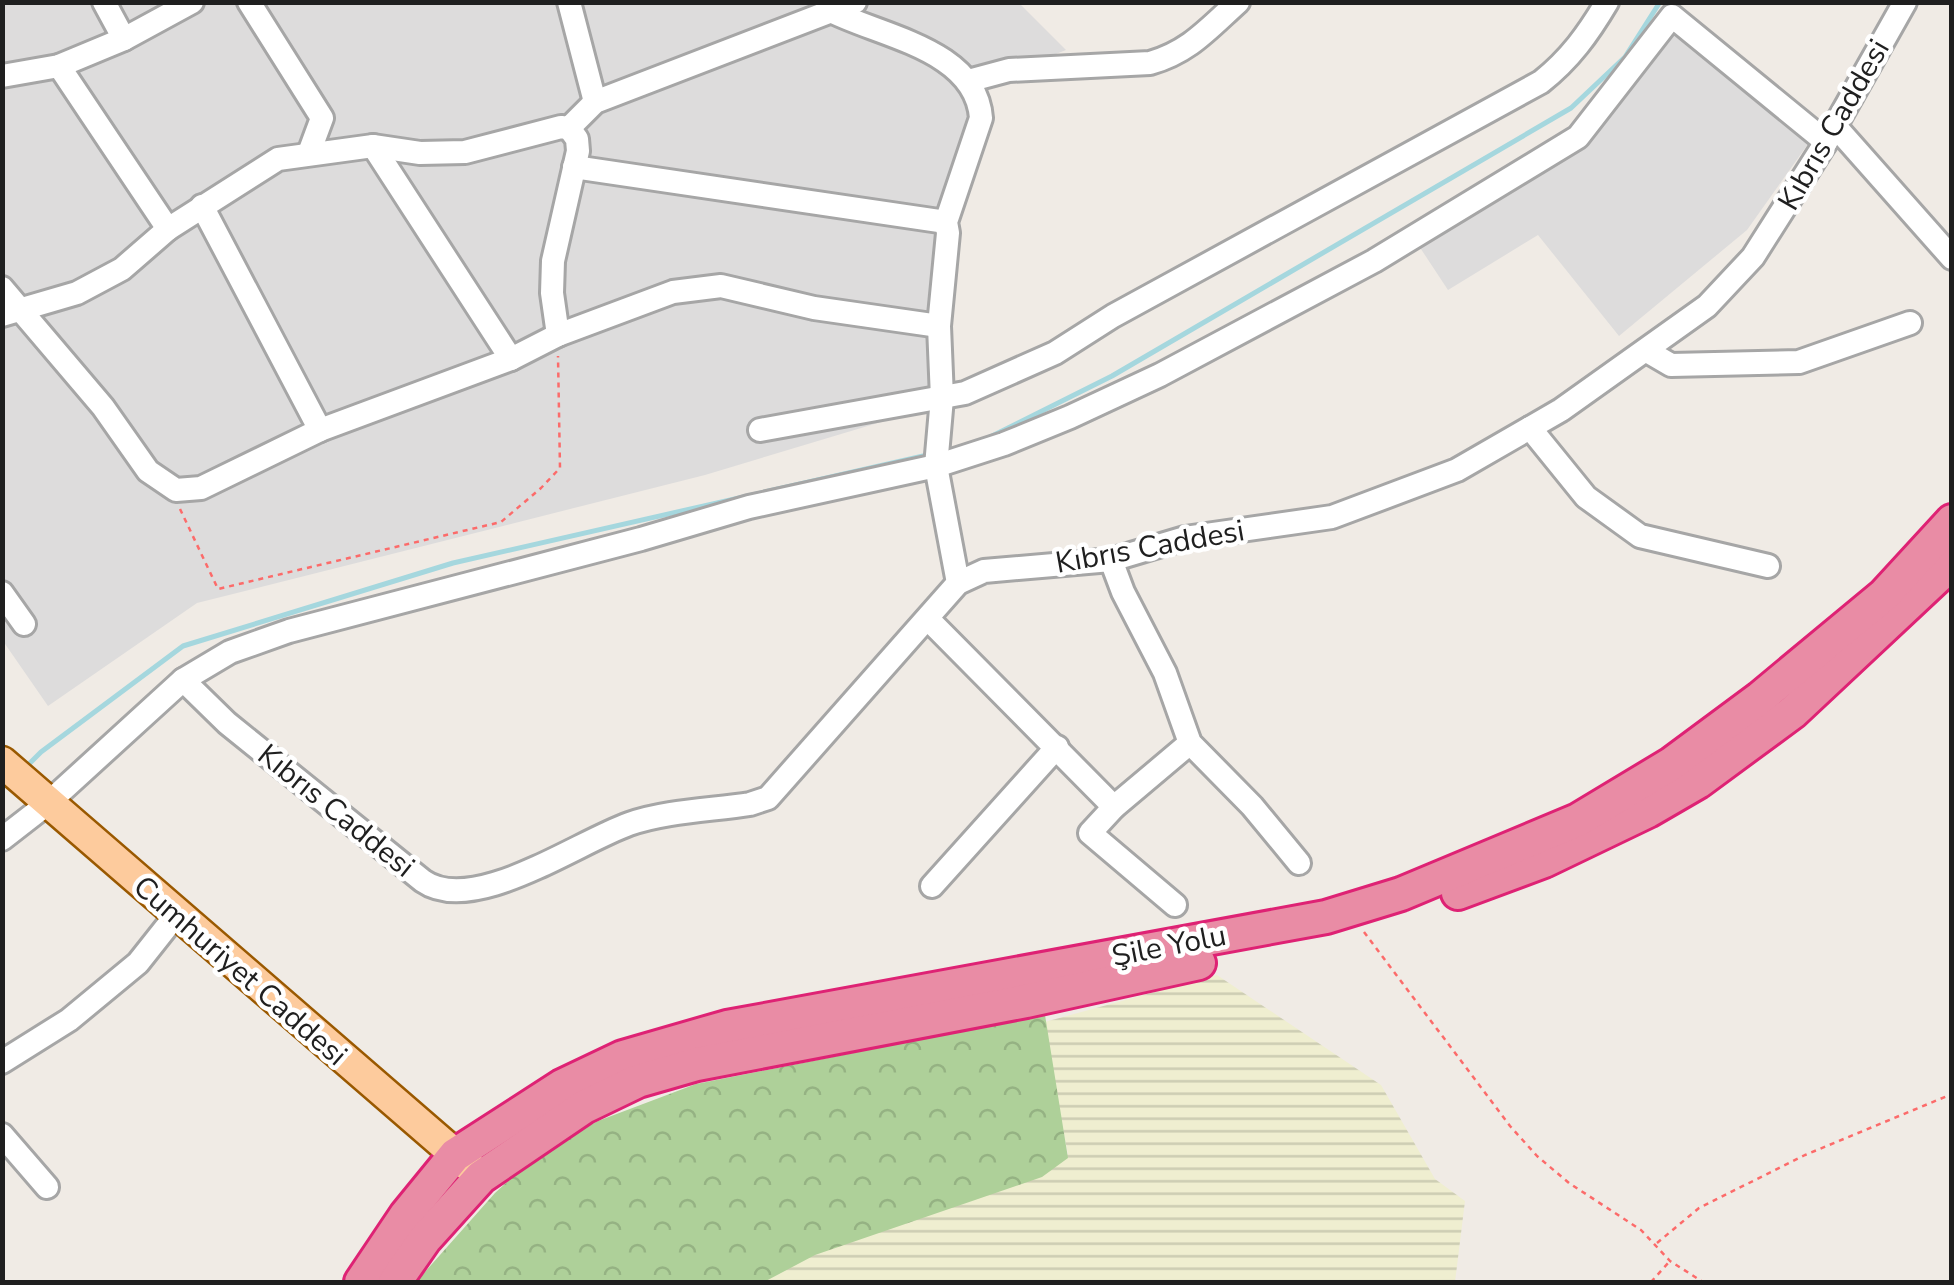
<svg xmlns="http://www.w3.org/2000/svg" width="1954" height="1285" font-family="'Nunito Sans',sans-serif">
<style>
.residential{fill:#dddcdc}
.farmland{fill:url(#farmland-rules)}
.forest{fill:url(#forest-crowns)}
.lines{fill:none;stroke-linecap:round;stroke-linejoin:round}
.stream{stroke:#a5d7de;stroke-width:5}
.minor-casing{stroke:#a6a6a6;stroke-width:28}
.major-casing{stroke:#9a5900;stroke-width:35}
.highway-casing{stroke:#de2274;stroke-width:38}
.path{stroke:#fc6b6a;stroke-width:2.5;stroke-dasharray:5 5;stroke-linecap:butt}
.minor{stroke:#fff;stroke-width:22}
.major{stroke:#fdcb9d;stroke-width:30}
.highway{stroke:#e98ca5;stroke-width:32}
.labels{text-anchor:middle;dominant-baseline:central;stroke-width:9;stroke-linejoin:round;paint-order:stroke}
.street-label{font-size:30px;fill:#1f1f1f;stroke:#fff}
</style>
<defs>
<pattern id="farmland-rules" width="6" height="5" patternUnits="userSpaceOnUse" patternTransform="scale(2.5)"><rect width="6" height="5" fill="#efeed0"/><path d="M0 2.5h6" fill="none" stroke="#ccccb2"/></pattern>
<pattern id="forest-crowns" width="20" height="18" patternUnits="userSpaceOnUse" patternTransform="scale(2.5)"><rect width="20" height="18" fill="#aed099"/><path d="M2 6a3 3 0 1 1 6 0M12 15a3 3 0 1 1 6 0" fill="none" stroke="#95b283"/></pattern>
</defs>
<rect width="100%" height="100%" fill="#f0ebe5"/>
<g class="residential">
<path d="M 1018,2 L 1066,50 L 977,85 L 931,407 L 705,475 L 197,603 L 48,706 L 3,641 L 2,3 Z"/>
<path d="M 1672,22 L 1813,137 L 1747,230 L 1619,336 L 1538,235 L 1448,290 L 1417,243 L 1581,139 Z"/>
</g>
<path class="farmland" d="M 1217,975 L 1381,1085 L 1435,1179 L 1465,1201 L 1455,1282 L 750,1282 L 755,1264 L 1068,1154 L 1041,1023 Z"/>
<path class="forest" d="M 1045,1015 L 1068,1158 L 1042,1177 L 815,1255 L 764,1282 L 416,1282 L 495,1193 L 541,1151 L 598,1121 L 696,1084 Z"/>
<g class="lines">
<g class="stream">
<path d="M 990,437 L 1112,376 L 1571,108 L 1625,57 L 1660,2"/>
<path d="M 25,768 L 41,752 L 183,646 L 453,563 L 932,454"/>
</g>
<g class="minor-casing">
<g id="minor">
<path d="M 104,2 L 124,39"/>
<path d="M 249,2 L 322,118 L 309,153"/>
<path d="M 569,2 L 595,102"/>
<path d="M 827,9 C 877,36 976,48 981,118 L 946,222 L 948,233 L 939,326 L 942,398 L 936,466 L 958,583"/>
<path d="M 59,66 L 168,229"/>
<path d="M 2,76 L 59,66 L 124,39 L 192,2"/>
<path d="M 968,81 L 1009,70 L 1150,63 C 1189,52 1208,29 1238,2"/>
<path d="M 1835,126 L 1952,258"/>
<path d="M 373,146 L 511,359"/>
<path d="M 574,167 L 946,222"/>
<path d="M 202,206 L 320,430"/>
<path d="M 2,288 L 103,407 L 148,471 L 176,490 L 201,488 L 320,430 L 511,359 L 558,335 L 673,292 L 721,286 L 814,308 L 939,326"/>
<path d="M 2,315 L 77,293 L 122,269 L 168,229 L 278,159 L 373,146 L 420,153 L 465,152 L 561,127 L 569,128 L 595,102 L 855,2"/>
<path d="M 558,335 L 552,293 L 553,261 L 578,151 L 577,139 L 569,128"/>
<path d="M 1647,351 L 1671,365 L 1799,362 L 1910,323"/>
<path d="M 1530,428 L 1586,497 L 1640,536 L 1768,566"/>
<path d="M 760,430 L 965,393 L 1055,353 L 1113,316 L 1541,82 C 1570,59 1588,34 1607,2"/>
<path d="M 1111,560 L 1123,592 L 1165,673 L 1190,743 L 1252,806 L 1299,863"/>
<path d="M 2,593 L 24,624"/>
<path d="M 928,619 L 1114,807"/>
<path d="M 183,680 L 227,723 L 423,881 C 473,916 576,843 629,824 C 666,811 712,810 750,804 L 768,798 L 958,583 L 984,571 L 1111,560 L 1185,538 L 1332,517 L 1457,470 L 1561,410 L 1707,306 L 1753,257 L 1826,142 L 1905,2"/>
<path d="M 2,839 L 47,804 L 183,680 L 230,652 L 289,631 L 641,539 L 749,507 L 936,466 L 1004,444 L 1070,417 L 1160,375 L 1374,261 L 1578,137 L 1672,16 L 1826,142"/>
<path d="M 932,886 L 1057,747"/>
<path d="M 1175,905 L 1090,833 L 1114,807 L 1190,743"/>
<path d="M 2,1062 L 69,1020 L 138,963 L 176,915"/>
<path d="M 2,1135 L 47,1187"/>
</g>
</g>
<g class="major-casing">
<path id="major" d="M 2,762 L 471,1168"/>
</g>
<g class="highway-casing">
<g id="highway">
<path d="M 1458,893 L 1544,861 L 1648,811 L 1698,782 L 1793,712 L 1952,563"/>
<path d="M 361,1282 L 406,1215 L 455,1155 L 562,1086 L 623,1057 L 727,1027 L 1326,917 L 1401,894 L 1578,820 L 1671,764 L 1760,698 L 1884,595 L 1952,521"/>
<path d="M 395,1282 L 425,1239 L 481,1177 L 584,1107 L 638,1081 L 697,1064 L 1026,1001 L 1199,963"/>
</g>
</g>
<g class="path">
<path d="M 180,509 L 218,589 L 501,522 L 541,488 L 560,468 L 558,356"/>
<path d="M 1364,932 L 1510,1126 L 1537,1156 L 1569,1183 L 1641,1230 L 1670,1261 L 1703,1282"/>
<path d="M 1657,1243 L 1699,1208 L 1805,1155 L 1952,1094"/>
<path d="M 1651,1282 L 1669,1262"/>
</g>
<use href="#minor" class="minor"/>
<use href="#major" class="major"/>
<use href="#highway" class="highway"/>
</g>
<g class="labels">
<g class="street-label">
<text transform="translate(1834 125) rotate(-60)">Kıbrıs Caddesi</text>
<text transform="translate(1150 547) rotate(-10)">Kıbrıs Caddesi</text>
<text transform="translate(336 811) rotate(39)">Kıbrıs Caddesi</text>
<text transform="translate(1169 946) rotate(-11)">Şile Yolu</text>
<text transform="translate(240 971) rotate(41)">Cumhuriyet Caddesi</text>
</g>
</g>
<rect width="1954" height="1285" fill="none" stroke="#1f1f1f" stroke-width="10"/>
</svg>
